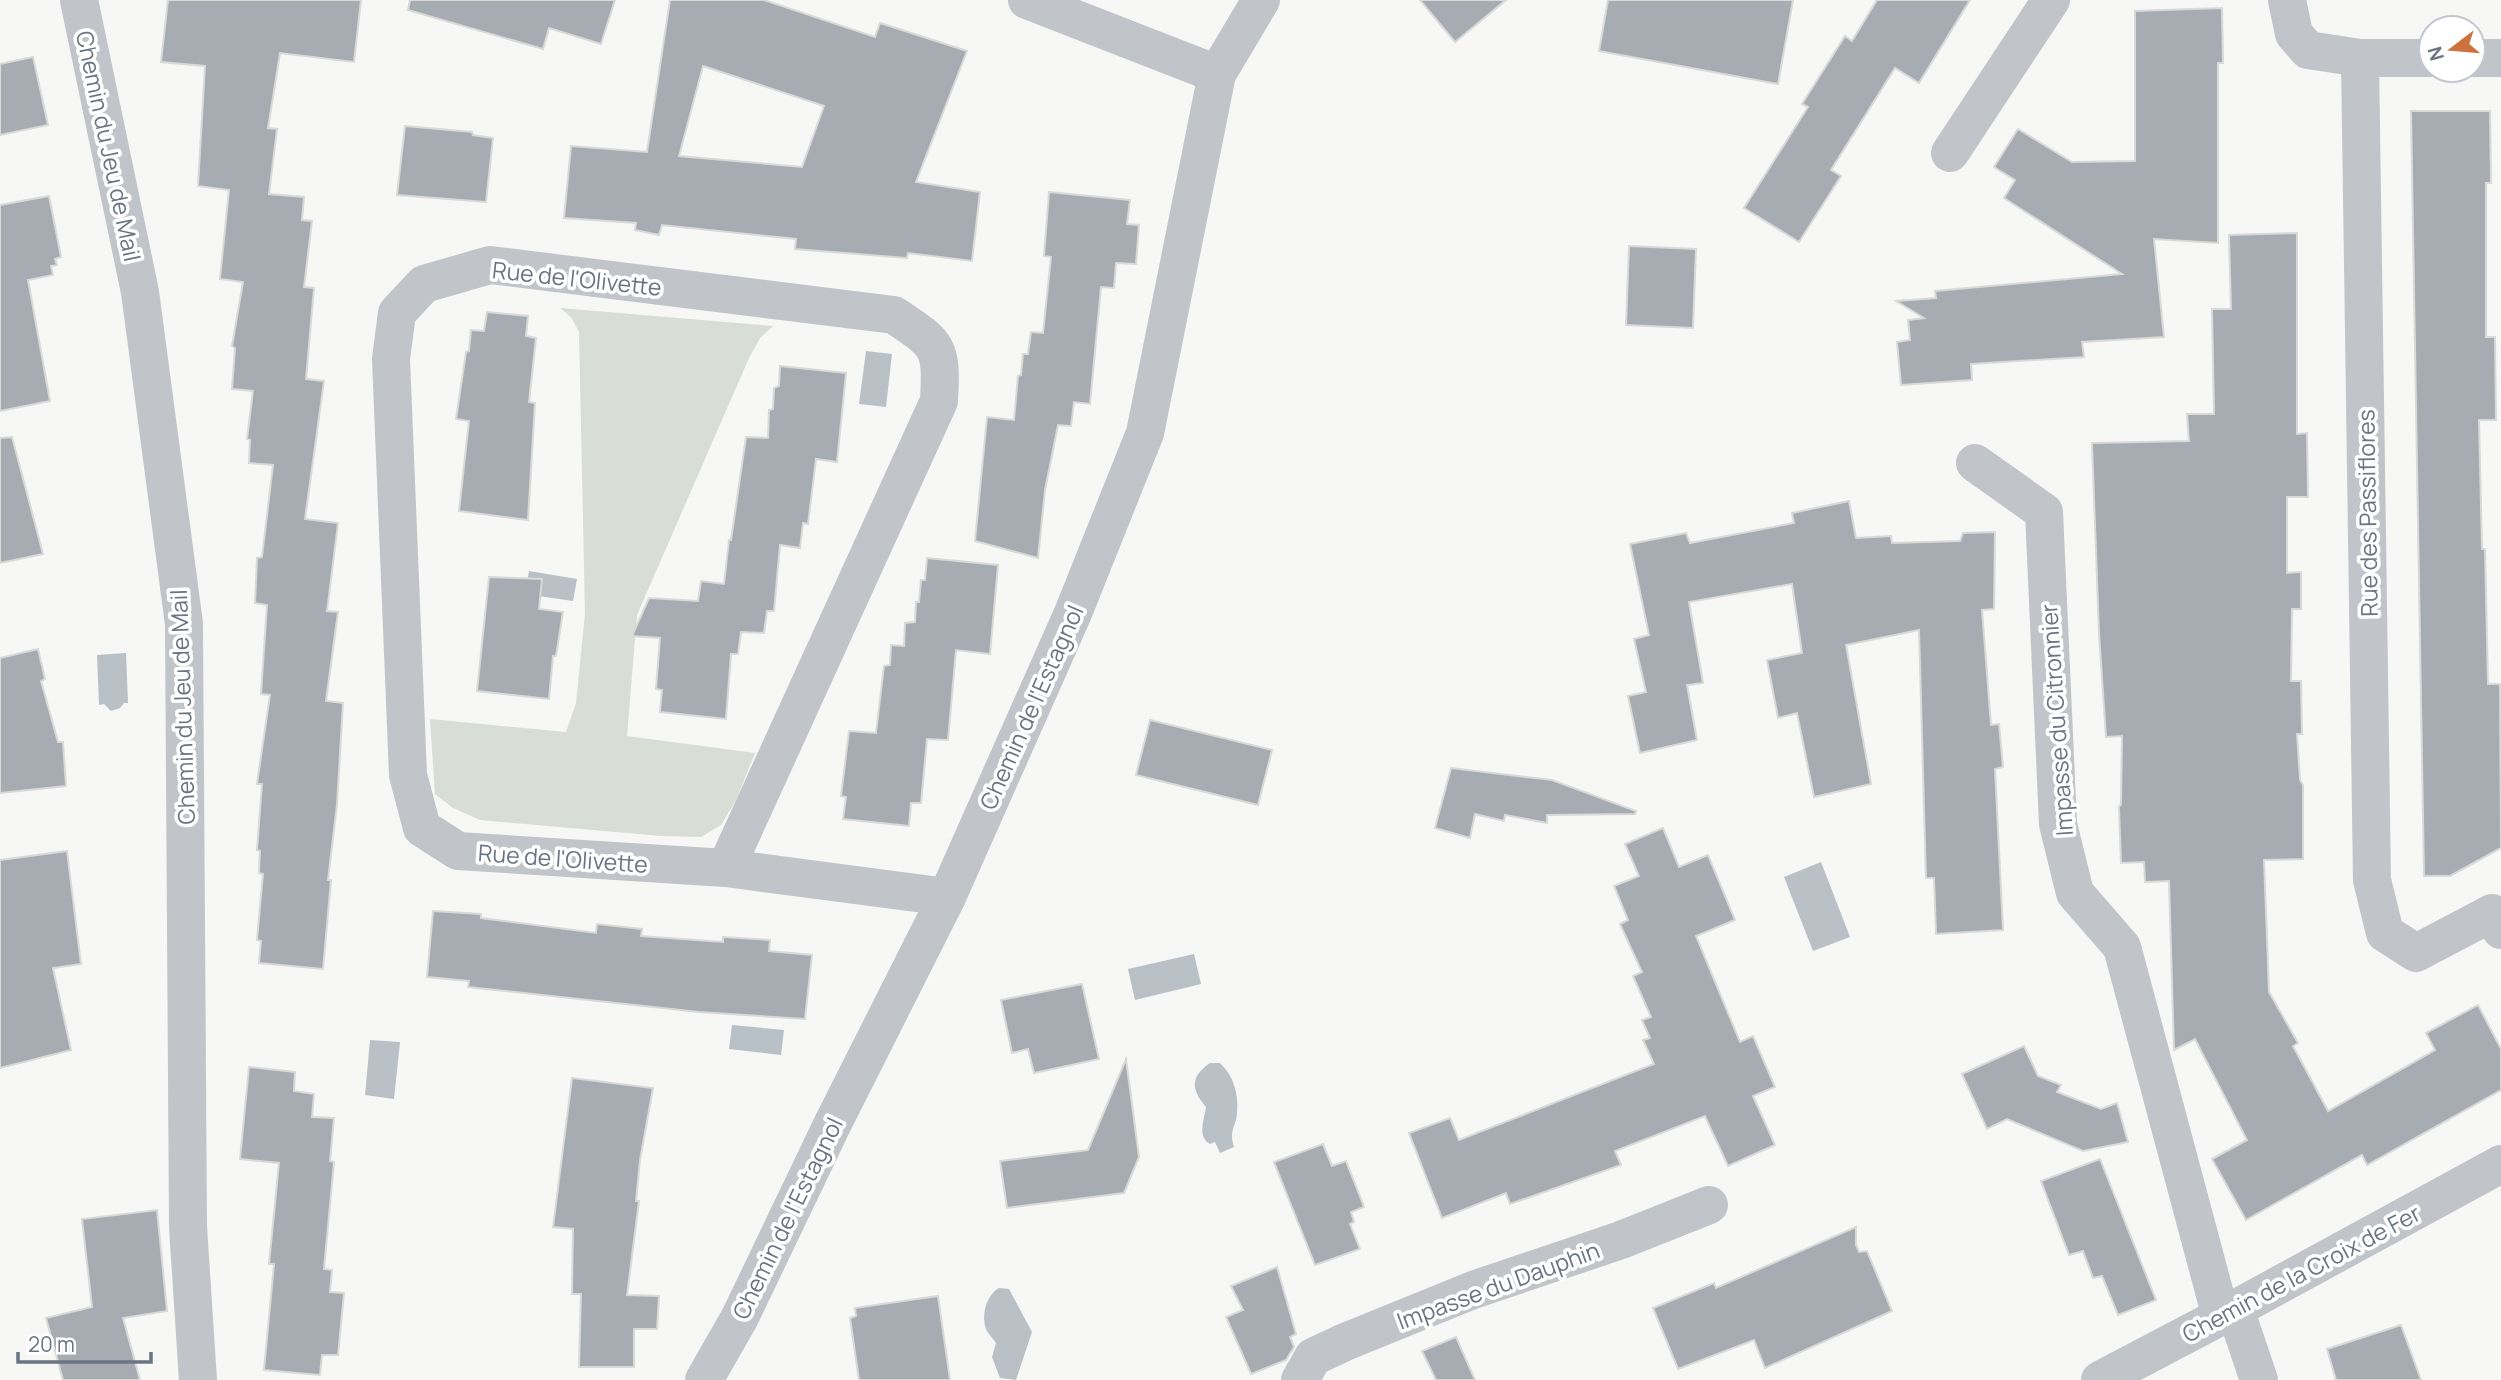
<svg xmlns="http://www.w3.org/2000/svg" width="2501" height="1380" font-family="Manrope,sans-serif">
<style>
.green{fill:#d8ddd6}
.water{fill:#b9c1c6}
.building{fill:#a7acb3;stroke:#d9d9d7;stroke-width:2;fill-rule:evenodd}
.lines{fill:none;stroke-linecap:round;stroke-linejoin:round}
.street{stroke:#c1c4c8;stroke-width:38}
.labels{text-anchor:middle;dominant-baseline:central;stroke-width:7;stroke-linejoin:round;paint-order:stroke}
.street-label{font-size:23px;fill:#6a7482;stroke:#fff}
</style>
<rect width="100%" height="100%" fill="#f7f7f5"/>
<path class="green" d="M 560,308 L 773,326 L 760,338 L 749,358 L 637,615 L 627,736 L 755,753 L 736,800 L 721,825 L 701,837 L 661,836 L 480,820 L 453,808 L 435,794 L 430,719 L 566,732 L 576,703 L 585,614 L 579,332 L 571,317 Z"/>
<g class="water">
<path d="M 866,351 L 892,354 L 886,407 L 859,404 Z"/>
<path d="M 529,571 L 577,579 L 573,601 L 525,594 Z"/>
<path d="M 126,653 L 128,703 L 124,703 L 120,708 L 111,711 L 104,704 L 99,705 L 97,655 Z"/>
<path d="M 1821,862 L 1850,937 L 1813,951 L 1784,877 Z"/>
<path d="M 1194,954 L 1201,984 L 1135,1000 L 1128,969 Z"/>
<path d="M 732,1025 L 784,1030 L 781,1055 L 729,1049 Z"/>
<path d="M 370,1040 L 400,1042 L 394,1099 L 365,1095 Z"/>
<path d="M 1210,1063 L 1220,1063 C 1234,1076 1239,1095 1237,1114 C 1235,1129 1229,1130 1234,1147 L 1220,1153 L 1215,1142 L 1210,1144 C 1197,1137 1204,1120 1206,1107 C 1191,1089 1190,1077 1210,1063 Z"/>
<path d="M 999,1288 L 1009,1289 L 1032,1332 L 1016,1380 L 1000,1378 L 992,1357 L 996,1343 C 993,1338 988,1334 986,1329 C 981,1316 986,1295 999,1288 Z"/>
</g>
<g class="building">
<path d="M 168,0 L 361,0 L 354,62 L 280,53 L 268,128 L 277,129 L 269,194 L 304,197 L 302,220 L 312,221 L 304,287 L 314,288 L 306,379 L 324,381 L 305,519 L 338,523 L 327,611 L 338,612 L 326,701 L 343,703 L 337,804 L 328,880 L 331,880 L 323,969 L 259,963 L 261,941 L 257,940 L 263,874 L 259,873 L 260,851 L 257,850 L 262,784 L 257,784 L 270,695 L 261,694 L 267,605 L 255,603 L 257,558 L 262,557 L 273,465 L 249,463 L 250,440 L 247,439 L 253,391 L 232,389 L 235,348 L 232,346 L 243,282 L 220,279 L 229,190 L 198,186 L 205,66 L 161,62 Z"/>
<path d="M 410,0 L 615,0 L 601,44 L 549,28 L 543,49 L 408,10 Z"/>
<path d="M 670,0 L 764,0 L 875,37 L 880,23 L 967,51 L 916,182 L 980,192 L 972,261 L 908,253 L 907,258 L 795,249 L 796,239 L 662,225 L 659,235 L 635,230 L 636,223 L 564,218 L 571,146 L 647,152 ZM 703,66 L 824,106 L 802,167 L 679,156 Z"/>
<path d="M 1420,0 L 1506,0 L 1455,42 Z"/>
<path d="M 1608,0 L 1793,0 L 1778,84 L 1599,51 Z"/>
<path d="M 1877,0 L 1970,0 L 1919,83 L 1895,68 L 1831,170 L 1841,176 L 1799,242 L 1744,208 L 1808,107 L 1802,104 L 1845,36 L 1852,41 Z"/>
<path d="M 2222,8 L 2223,63 L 2218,63 L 2218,243 L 2154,239 L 2164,337 L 2082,342 L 2084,357 L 1971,364 L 1972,380 L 1901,385 L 1897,342 L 1910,340 L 1908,320 L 1924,318 L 1896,301 L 1936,298 L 1935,291 L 2122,274 L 2004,198 L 2015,180 L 1994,167 L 2018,129 L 2072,162 L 2135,161 L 2135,11 Z"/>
<path d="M 33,57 L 48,125 L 0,135 L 0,64 Z"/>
<path d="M 2411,111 L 2490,111 L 2491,183 L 2486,183 L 2486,337 L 2495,337 L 2496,420 L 2479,420 L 2482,549 L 2485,549 L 2488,684 L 2500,684 L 2501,848 L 2450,876 L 2424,876 Z"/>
<path d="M 405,126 L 472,132 L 473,135 L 493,138 L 486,202 L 397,195 Z"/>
<path d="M 1049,192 L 1130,200 L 1127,224 L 1139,225 L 1136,264 L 1116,263 L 1114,288 L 1101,287 L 1090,404 L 1074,402 L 1071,426 L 1058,425 L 1045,490 L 1038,558 L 975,541 L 987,417 L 1014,420 L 1018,376 L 1021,375 L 1023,354 L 1028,354 L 1031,332 L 1043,333 L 1051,257 L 1044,256 Z"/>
<path d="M 49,196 L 61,257 L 55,259 L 57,265 L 51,266 L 53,275 L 28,280 L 50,401 L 0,411 L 0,205 Z"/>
<path d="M 2297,233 L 2297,434 L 2307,433 L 2308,497 L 2287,497 L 2287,573 L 2301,572 L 2301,609 L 2292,609 L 2291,681 L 2301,681 L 2302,734 L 2297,734 L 2300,780 L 2303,785 L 2303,859 L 2264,860 L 2269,992 L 2298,1043 L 2293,1046 L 2328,1111 L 2435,1050 L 2426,1033 L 2478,1005 L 2501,1049 L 2501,1090 L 2367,1165 L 2362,1155 L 2246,1220 L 2212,1159 L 2247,1140 L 2195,1039 L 2174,1050 L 2169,881 L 2145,882 L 2144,862 L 2121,863 L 2119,807 L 2121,804 L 2122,736 L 2106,737 L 2099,633 L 2092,443 L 2189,441 L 2187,414 L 2214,414 L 2212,309 L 2231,309 L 2229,235 Z"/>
<path d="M 1629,246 L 1696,249 L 1693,328 L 1626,325 Z"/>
<path d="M 487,312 L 528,316 L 526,336 L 536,338 L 529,402 L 535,403 L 528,520 L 459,511 L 469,421 L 456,419 L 466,352 L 469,351 L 471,330 L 484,331 Z"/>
<path d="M 780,366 L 846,373 L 837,462 L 816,459 L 808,524 L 803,523 L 800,548 L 780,545 L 774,611 L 767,611 L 764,633 L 741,632 L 738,654 L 731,654 L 726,719 L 660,712 L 662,690 L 656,689 L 660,638 L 632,636 L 649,598 L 698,601 L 701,581 L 724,584 L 729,540 L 731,540 L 746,437 L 768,438 L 769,410 L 773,409 L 774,388 L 779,386 Z"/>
<path d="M 12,437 L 43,554 L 0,563 L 0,438 Z"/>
<path d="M 1849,501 L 1856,538 L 1891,536 L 1892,543 L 1960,541 L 1963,533 L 1995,532 L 1994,609 L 1982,610 L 1991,725 L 1999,724 L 2003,767 L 1995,769 L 2003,930 L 1936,934 L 1934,878 L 1926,878 L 1919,630 L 1846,645 L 1871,784 L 1814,797 L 1797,713 L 1778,718 L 1767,660 L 1802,653 L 1792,584 L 1689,602 L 1703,683 L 1687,685 L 1697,740 L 1640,753 L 1628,696 L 1646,692 L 1634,639 L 1649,635 L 1630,544 L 1686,533 L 1690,543 L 1794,523 L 1792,513 Z"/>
<path d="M 927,558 L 998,565 L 990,654 L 956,650 L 948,740 L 927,739 L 921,803 L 911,803 L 909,826 L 843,819 L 846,797 L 841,796 L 849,731 L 876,733 L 884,666 L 890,665 L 891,645 L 904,646 L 905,623 L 915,622 L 916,602 L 919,602 L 921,580 L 925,580 Z"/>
<path d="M 489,577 L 542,579 L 539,609 L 563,612 L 556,656 L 553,656 L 549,699 L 477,691 Z"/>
<path d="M 38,649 L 45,679 L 41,681 L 58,742 L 63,742 L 66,786 L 0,793 L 0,658 Z"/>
<path d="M 1150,720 L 1272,750 L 1258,805 L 1136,775 Z"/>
<path d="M 1451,768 L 1552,780 L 1636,811 L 1635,814 L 1547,815 L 1547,823 L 1505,815 L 1504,821 L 1475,814 L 1470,838 L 1435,828 Z"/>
<path d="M 1663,828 L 1679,867 L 1708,855 L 1735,920 L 1696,936 L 1740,1042 L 1753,1036 L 1775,1087 L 1753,1096 L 1775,1145 L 1728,1166 L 1705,1116 L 1615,1151 L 1621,1165 L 1510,1204 L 1506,1193 L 1442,1218 L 1409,1133 L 1450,1118 L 1459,1140 L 1654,1064 L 1643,1040 L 1650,1038 L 1642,1020 L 1651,1017 L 1633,976 L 1642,972 L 1620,924 L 1628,920 L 1614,886 L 1639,876 L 1625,844 Z"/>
<path d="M 67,851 L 81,964 L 53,968 L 71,1050 L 0,1068 L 0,860 Z"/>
<path d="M 433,911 L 481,914 L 481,918 L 596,933 L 597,924 L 642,929 L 641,936 L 723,942 L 723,937 L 770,940 L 769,951 L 812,955 L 805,1019 L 699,1012 L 468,987 L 469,981 L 427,977 Z"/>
<path d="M 1082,984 L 1099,1059 L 1034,1073 L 1028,1049 L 1012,1053 L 1001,1000 Z"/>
<path d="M 2024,1046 L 2038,1076 L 2061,1085 L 2057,1092 L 2101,1109 L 2117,1103 L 2128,1142 L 2083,1151 L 2007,1119 L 1987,1129 L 1962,1074 Z"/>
<path d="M 1126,1059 L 1139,1157 L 1124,1193 L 1007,1208 L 1000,1161 L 1088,1150 Z"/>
<path d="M 249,1067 L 295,1072 L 294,1091 L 314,1094 L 312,1117 L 334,1118 L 330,1161 L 334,1162 L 324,1269 L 332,1270 L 330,1292 L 344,1293 L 338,1355 L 322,1355 L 320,1375 L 264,1370 L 274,1264 L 269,1264 L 279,1163 L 240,1159 Z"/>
<path d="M 572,1078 L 653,1088 L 640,1160 L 636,1201 L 639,1201 L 627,1295 L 659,1296 L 657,1329 L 634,1329 L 634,1367 L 579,1367 L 581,1294 L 572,1294 L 573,1229 L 553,1227 Z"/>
<path d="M 1323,1144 L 1332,1166 L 1346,1161 L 1364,1207 L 1351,1212 L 1354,1222 L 1350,1224 L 1360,1249 L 1315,1265 L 1274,1162 Z"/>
<path d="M 2100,1159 L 2156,1300 L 2118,1315 L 2102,1276 L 2093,1278 L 2083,1251 L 2069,1255 L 2041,1181 Z"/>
<path d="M 157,1210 L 167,1311 L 123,1318 L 140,1380 L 63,1380 L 46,1318 L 92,1307 L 82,1219 Z"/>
<path d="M 1856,1227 L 1856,1245 L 1859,1252 L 1867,1251 L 1892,1311 L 1765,1368 L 1754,1340 L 1678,1369 L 1653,1308 L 1714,1283 L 1716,1288 Z"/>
<path d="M 1277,1267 L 1296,1334 L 1290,1337 L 1294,1347 L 1286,1360 L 1251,1374 L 1226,1317 L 1243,1310 L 1231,1286 Z"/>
<path d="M 938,1296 L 950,1380 L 859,1380 L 850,1318 L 856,1316 L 855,1308 Z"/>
<path d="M 2401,1325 L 2421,1380 L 2336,1380 L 2327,1349 Z"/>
<path d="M 1456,1337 L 1475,1380 L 1436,1380 L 1422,1351 Z"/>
</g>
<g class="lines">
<g class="street">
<path d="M 79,0 L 140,292 L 184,624 L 188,1227 L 198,1380"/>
<path d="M 1027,0 L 1217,74"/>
<path d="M 2287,0 L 2294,34 L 2308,50 L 2360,58 L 2372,880 L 2385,933 L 2416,953 L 2492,913 L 2501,930"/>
<path d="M 2360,58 L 2431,58"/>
<path d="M 2473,58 L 2501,58"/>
<path d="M 1950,153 L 2051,0"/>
<path d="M 1975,463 L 2044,512 L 2058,824 L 2075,893 L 2122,947 L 2221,1317"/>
<path d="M 726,868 L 939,401 C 942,346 939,345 894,315 L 490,265 L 424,284 L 397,313 L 391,359 L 408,775 L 422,828 L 458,851 L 726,868 L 947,897"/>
<path d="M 2235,1309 L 2259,1380"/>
<path d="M 704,1380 L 740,1317 L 832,1125 L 947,897 L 1073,613 L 1145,433 L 1217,74 L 1261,0"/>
<path d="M 1300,1380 L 1313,1357 L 1345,1342 L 1473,1290 L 1621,1240 L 1709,1205"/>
<path d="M 2100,1380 L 2235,1309 L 2501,1164"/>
</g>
</g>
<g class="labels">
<g class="street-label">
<text transform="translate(109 146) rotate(78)">Chemin du Jeu de Mail</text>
<text transform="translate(577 278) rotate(6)">Rue de l'Olivette</text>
<text transform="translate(2367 513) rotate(-91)">Rue des Passiflores</text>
<text transform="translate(182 707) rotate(-92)">Chemin du Jeu de Mail</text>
<text transform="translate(1031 707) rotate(-66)">Chemin de l'Estagnol</text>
<text transform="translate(2056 720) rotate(-94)">Impasse du Citronnier</text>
<text transform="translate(563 858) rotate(4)">Rue de l'Olivette</text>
<text transform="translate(787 1218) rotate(-64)">Chemin de l'Estagnol</text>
<text transform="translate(2301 1273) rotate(-28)">Chemin de la Croix de Fer</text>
<text transform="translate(1498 1285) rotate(-20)">Impasse du Dauphin</text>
</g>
</g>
<g transform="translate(2452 49) rotate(254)"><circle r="33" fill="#ffffff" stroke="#c3c7cd" stroke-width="2"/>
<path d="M0-5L12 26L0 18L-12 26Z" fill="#cd723f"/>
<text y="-10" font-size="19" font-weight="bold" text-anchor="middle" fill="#6a7482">N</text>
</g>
<path d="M18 1352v10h133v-10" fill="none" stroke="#6a7482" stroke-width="3.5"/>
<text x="28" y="1352" font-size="21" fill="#6a7482" stroke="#ffffff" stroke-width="5" paint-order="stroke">20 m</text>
</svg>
